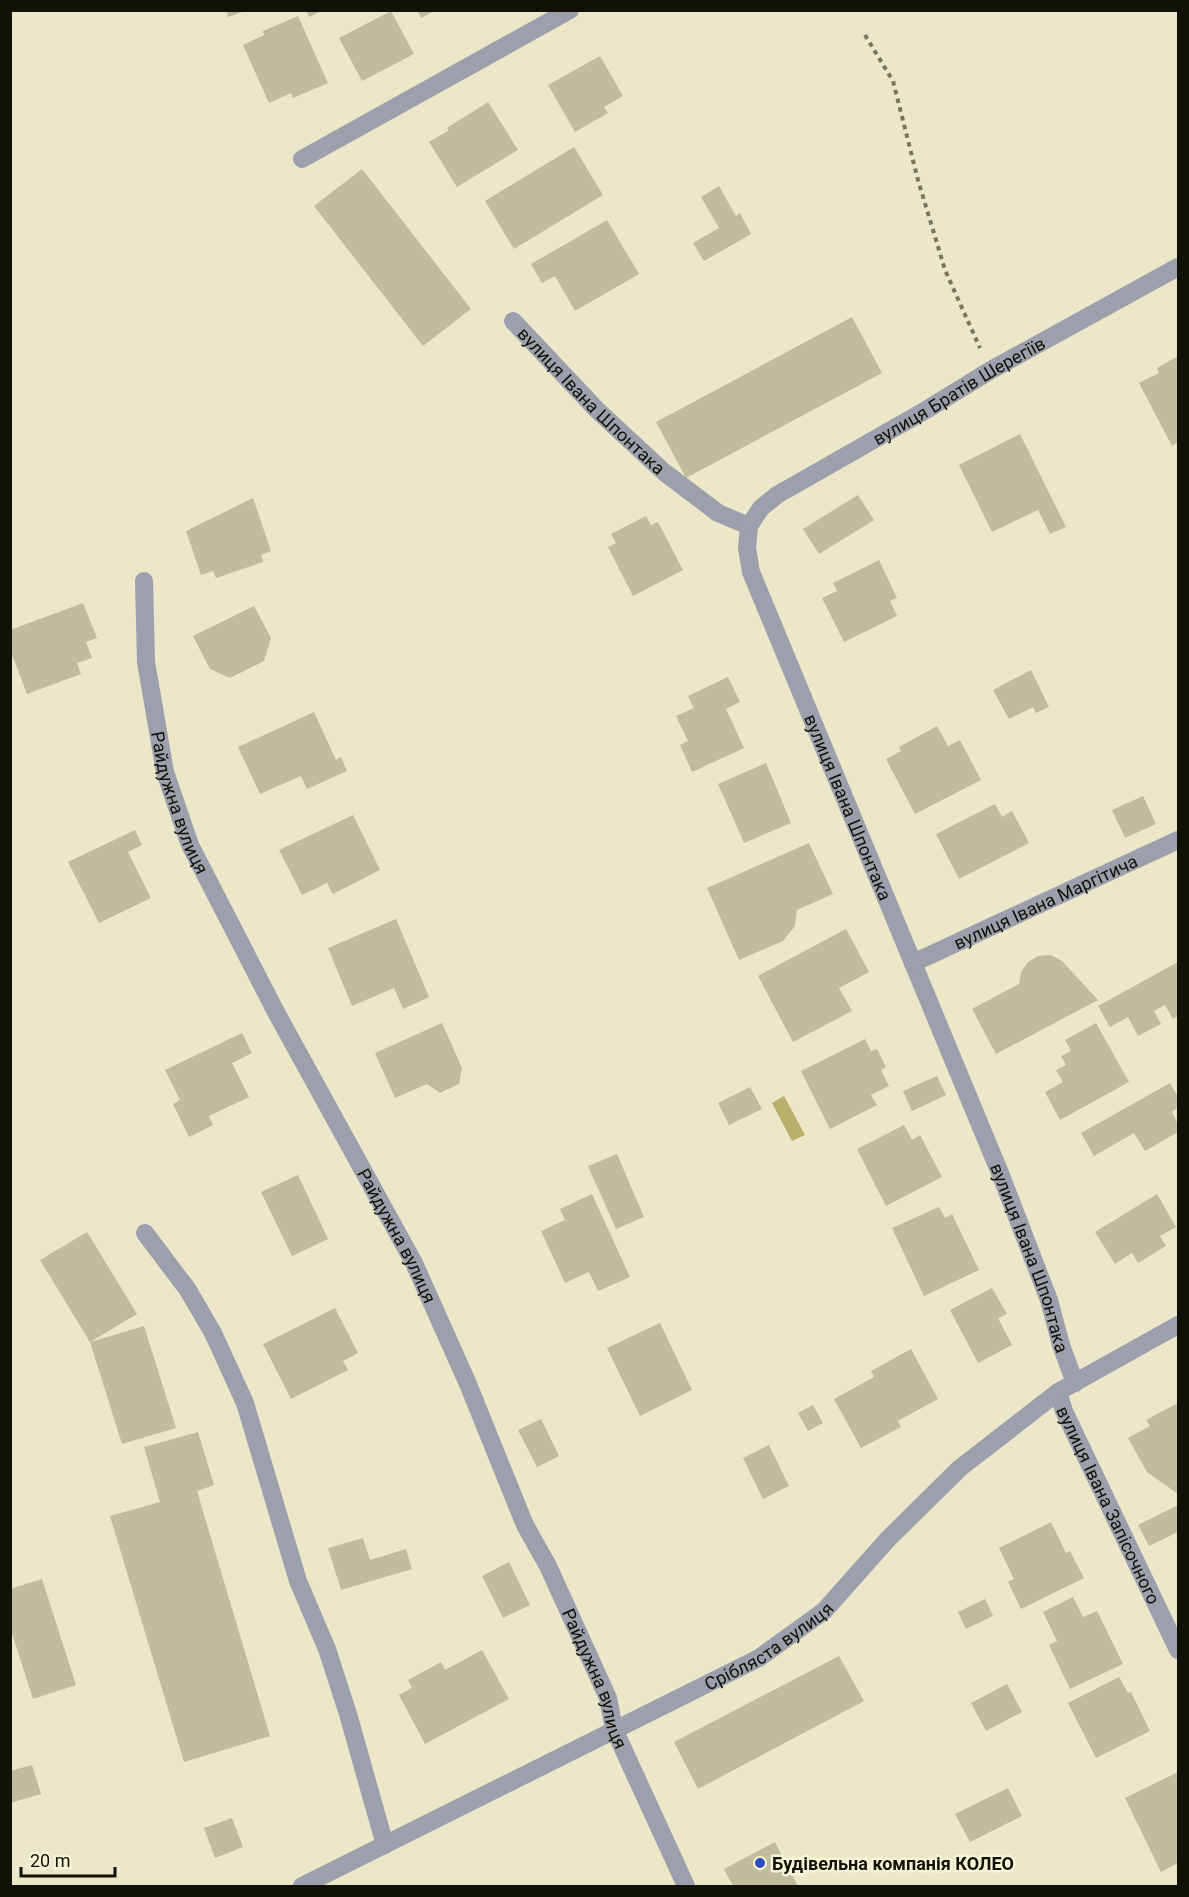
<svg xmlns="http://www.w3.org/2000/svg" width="1189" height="1897" font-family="Roboto,sans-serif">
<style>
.water{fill:#b8af6b}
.building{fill:#c0bc9e}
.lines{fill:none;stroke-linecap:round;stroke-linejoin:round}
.path{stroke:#787561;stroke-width:4;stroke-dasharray:4.5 4.5;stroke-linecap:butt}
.minor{stroke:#9ba0ac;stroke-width:18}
.poi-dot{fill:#2e4bbb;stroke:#f8f4d5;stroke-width:2}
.labels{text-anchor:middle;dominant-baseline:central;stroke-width:5;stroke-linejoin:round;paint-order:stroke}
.street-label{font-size:18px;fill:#121106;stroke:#f8f4d5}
.poi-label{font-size:18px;font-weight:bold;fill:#121106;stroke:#f8f4d5;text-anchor:start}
</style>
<rect width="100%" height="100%" fill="#ebe7c8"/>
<path class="water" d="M 784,1096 L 805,1135 L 792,1141 L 772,1103 Z"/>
<g class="building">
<path d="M 226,10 L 245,10 L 245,11 L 228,17 Z"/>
<path d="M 306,10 L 323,10 L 309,17 Z"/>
<path d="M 417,10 L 436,10 L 421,18 Z"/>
<path d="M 391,11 L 414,54 L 362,81 L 339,38 Z"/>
<path d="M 298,16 L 328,83 L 293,98 L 291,93 L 269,103 L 243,45 L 264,35 L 263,31 Z"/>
<path d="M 600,56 L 623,96 L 604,107 L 608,113 L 575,132 L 548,85 Z"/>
<path d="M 488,102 L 518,150 L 457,187 L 429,142 L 449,130 L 447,128 Z"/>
<path d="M 574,147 L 603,195 L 514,249 L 485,201 Z"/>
<path d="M 362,169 L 471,309 L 423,346 L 314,206 Z"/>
<path d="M 719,186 L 736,216 L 740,213 L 751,234 L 704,261 L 693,243 L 719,228 L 701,197 Z"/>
<path d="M 607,220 L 639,274 L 575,311 L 555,276 L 542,283 L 531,264 Z"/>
<path d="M 852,317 L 882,373 L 686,478 L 656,422 Z"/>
<path d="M 1178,356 L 1178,442 L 1172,446 L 1139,383 L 1159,373 L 1157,368 Z"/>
<path d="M 1020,434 L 1066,527 L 1050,534 L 1038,510 L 992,532 L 959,465 Z"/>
<path d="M 858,495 L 874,520 L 819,554 L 803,529 Z"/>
<path d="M 253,498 L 271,551 L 261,555 L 263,562 L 216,578 L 213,571 L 201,575 L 186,531 Z"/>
<path d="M 646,516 L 651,525 L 658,522 L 683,570 L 633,596 L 608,547 L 616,543 L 611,534 Z"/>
<path d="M 879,560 L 897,598 L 890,601 L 897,616 L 844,642 L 822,598 L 837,591 L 833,583 Z"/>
<path d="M 83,603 L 97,638 L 86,642 L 92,658 L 77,663 L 81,674 L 27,694 L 10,649 L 10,630 Z"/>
<path d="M 254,606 L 271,638 L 264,661 L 230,678 L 210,669 L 193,636 Z"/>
<path d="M 1031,670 L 1049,707 L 1036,713 L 1033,707 L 1009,719 L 993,690 Z"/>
<path d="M 728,677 L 740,702 L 726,709 L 744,748 L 692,772 L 680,745 L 688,741 L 676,716 L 694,708 L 688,696 Z"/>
<path d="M 314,712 L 336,760 L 341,757 L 347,771 L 307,789 L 301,776 L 260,794 L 238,747 Z"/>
<path d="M 937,726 L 948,746 L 960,740 L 981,780 L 915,814 L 886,759 L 901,751 L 899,747 Z"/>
<path d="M 766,763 L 791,823 L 744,843 L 718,784 Z"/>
<path d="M 1143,796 L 1156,824 L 1125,838 L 1112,810 Z"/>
<path d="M 995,804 L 1002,817 L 1012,811 L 1029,843 L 959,879 L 936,834 Z"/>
<path d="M 353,815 L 380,870 L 333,894 L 327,883 L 302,895 L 279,850 Z"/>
<path d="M 135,830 L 142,845 L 128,852 L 151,898 L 99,923 L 68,862 Z"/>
<path d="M 809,843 L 833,894 L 797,910 L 795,926 L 783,941 L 739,960 L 707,888 Z"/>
<path d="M 396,919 L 429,997 L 403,1009 L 394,988 L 352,1006 L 328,948 Z"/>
<path d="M 846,929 L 869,972 L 839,988 L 852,1011 L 793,1042 L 758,976 Z"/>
<path d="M 1051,955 L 1062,961 L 1098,1000 L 996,1054 L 972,1009 L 1019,984 L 1021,972 L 1028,962 L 1038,956 Z"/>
<path d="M 1178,962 L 1178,1016 L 1173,1019 L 1165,1005 L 1154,1011 L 1161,1024 L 1138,1036 L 1128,1017 L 1110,1027 L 1098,1006 Z"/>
<path d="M 442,1023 L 462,1068 L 459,1084 L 440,1093 L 427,1084 L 395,1098 L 375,1053 Z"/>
<path d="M 1096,1023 L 1129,1082 L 1060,1120 L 1045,1092 L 1063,1082 L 1056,1070 L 1066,1065 L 1061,1056 L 1071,1051 L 1065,1040 Z"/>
<path d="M 242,1033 L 252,1053 L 232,1063 L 249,1097 L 209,1116 L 213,1125 L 189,1137 L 173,1104 L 180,1100 L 165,1070 Z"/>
<path d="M 865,1039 L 871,1051 L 877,1049 L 886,1067 L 881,1070 L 889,1086 L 871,1095 L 877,1105 L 830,1129 L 801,1071 Z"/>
<path d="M 937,1076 L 946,1095 L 912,1111 L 903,1091 Z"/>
<path d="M 1170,1083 L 1178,1097 L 1178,1107 L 1172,1112 L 1178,1124 L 1178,1132 L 1145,1151 L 1134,1133 L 1094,1156 L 1081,1133 Z"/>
<path d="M 750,1087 L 762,1109 L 729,1125 L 718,1103 Z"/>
<path d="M 904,1125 L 912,1140 L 920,1135 L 942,1177 L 886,1206 L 857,1149 Z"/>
<path d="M 617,1154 L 644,1217 L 616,1229 L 588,1166 Z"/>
<path d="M 298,1175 L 328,1239 L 292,1256 L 261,1192 Z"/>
<path d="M 592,1194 L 630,1277 L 598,1291 L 589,1272 L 565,1283 L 541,1231 L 565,1220 L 560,1209 Z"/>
<path d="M 1157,1194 L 1176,1227 L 1160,1236 L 1166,1246 L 1138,1263 L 1132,1253 L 1115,1264 L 1095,1232 Z"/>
<path d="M 939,1207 L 945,1218 L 952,1214 L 979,1270 L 924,1296 L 892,1228 Z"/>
<path d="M 87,1232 L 137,1314 L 90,1342 L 40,1260 Z"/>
<path d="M 992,1288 L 1007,1314 L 998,1318 L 1012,1345 L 978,1363 L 950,1310 Z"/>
<path d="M 335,1308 L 358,1353 L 343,1361 L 348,1370 L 291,1399 L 263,1344 Z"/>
<path d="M 660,1323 L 692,1390 L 640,1416 L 607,1348 Z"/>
<path d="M 144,1326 L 176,1428 L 122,1444 L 90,1342 Z"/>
<path d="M 911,1349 L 938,1399 L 898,1421 L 901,1427 L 861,1448 L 834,1399 L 874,1377 L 871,1371 Z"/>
<path d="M 1178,1403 L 1178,1494 L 1147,1472 L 1128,1438 L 1150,1426 L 1146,1420 Z"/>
<path d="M 813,1405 L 823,1423 L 808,1431 L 798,1413 Z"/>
<path d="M 541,1419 L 559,1456 L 537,1467 L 518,1430 Z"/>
<path d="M 198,1432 L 214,1485 L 197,1491 L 270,1736 L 184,1762 L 110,1516 L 160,1502 L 144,1447 Z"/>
<path d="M 769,1445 L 789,1486 L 763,1499 L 743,1458 Z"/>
<path d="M 1178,1505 L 1178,1532 L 1149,1546 L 1138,1525 Z"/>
<path d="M 1051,1522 L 1066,1553 L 1070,1551 L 1084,1578 L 1021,1609 L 1008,1582 L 1014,1579 L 999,1548 Z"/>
<path d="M 363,1538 L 370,1560 L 406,1549 L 412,1569 L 341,1590 L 328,1548 Z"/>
<path d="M 509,1562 L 530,1605 L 503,1618 L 482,1576 Z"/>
<path d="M 42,1579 L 76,1685 L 33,1699 L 10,1627 L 10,1589 Z"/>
<path d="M 1073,1597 L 1083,1617 L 1097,1611 L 1123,1664 L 1070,1689 L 1049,1645 L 1057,1641 L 1043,1612 Z"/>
<path d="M 985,1599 L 993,1616 L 966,1629 L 958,1612 Z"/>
<path d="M 482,1650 L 509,1699 L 425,1744 L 399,1695 L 412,1688 L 408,1680 L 441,1662 L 445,1670 Z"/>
<path d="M 839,1656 L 864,1701 L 698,1789 L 674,1742 Z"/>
<path d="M 1119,1677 L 1128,1693 L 1131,1692 L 1150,1731 L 1096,1758 L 1068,1703 Z"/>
<path d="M 1007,1684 L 1022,1712 L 986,1731 L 971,1703 Z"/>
<path d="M 32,1765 L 41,1794 L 10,1803 L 10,1771 Z"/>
<path d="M 1178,1772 L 1178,1863 L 1161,1872 L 1125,1798 Z"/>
<path d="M 1008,1788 L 1022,1816 L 970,1842 L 955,1814 Z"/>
<path d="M 232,1818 L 243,1847 L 215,1858 L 204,1828 Z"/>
<path d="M 775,1842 L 798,1886 L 733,1886 L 724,1869 Z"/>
</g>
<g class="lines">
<path class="path" d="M 865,35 L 893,81 L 918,180 L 945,270 L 980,348"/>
<g class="minor">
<path d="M 302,159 L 570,10"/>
<path id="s1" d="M 513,321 L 597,410 L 664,472 L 718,513 L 749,526 L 747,548 L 751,572 L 1000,1173 L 1049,1300 L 1061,1345 L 1075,1383"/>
<path id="s2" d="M 749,526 L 761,508 L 777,495 L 926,410 L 991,370 L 1178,267"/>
<path id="s3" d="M 144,581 L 146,662 L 165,772 L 190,845 L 277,1014 L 414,1263 L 468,1384 L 525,1525 L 548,1566 L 608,1698 L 614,1729 L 686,1886"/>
<path id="s4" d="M 913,963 L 1178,840"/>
<path d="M 145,1233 L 188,1290 L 213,1333 L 245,1403 L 298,1581 L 327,1649 L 348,1714 L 385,1845"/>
<path id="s5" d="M 1058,1392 L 1064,1411 L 1178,1650"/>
<path id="s6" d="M 302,1886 L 759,1658 L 824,1611 L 888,1539 L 960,1468 L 1058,1392 L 1178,1325"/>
</g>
</g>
<circle class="poi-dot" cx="760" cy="1863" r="6"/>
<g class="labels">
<g class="street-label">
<text stroke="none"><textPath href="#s2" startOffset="252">вулиця Братів Шерегіїв</textPath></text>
<text stroke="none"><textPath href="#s1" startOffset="112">вулиця Івана Шпонтака</textPath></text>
<text stroke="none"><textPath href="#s3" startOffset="226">Райдужна вулиця</textPath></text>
<text stroke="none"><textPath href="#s1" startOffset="616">вулиця Івана Шпонтака</textPath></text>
<text stroke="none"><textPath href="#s4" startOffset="146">вулиця Івана Маргітича</textPath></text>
<text stroke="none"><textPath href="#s3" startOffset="712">Райдужна вулиця</textPath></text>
<text stroke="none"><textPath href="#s1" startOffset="1102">вулиця Івана Шпонтака</textPath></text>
<text stroke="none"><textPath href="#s5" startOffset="124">вулиця Івана Запісочного</textPath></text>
<text stroke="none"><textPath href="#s6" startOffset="525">Срібляста вулиця</textPath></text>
<text stroke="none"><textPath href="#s3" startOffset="1198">Райдужна вулиця</textPath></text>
</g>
<g class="poi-label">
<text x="772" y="1863">Будівельна компанія КОЛЕО</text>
</g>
</g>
<rect width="1189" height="1897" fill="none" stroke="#121106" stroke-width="24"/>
<path d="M21 1867v9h94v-9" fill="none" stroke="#121106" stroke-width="3"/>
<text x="30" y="1867" font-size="18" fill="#121106" stroke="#f8f4d5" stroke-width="4.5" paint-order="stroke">20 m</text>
</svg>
